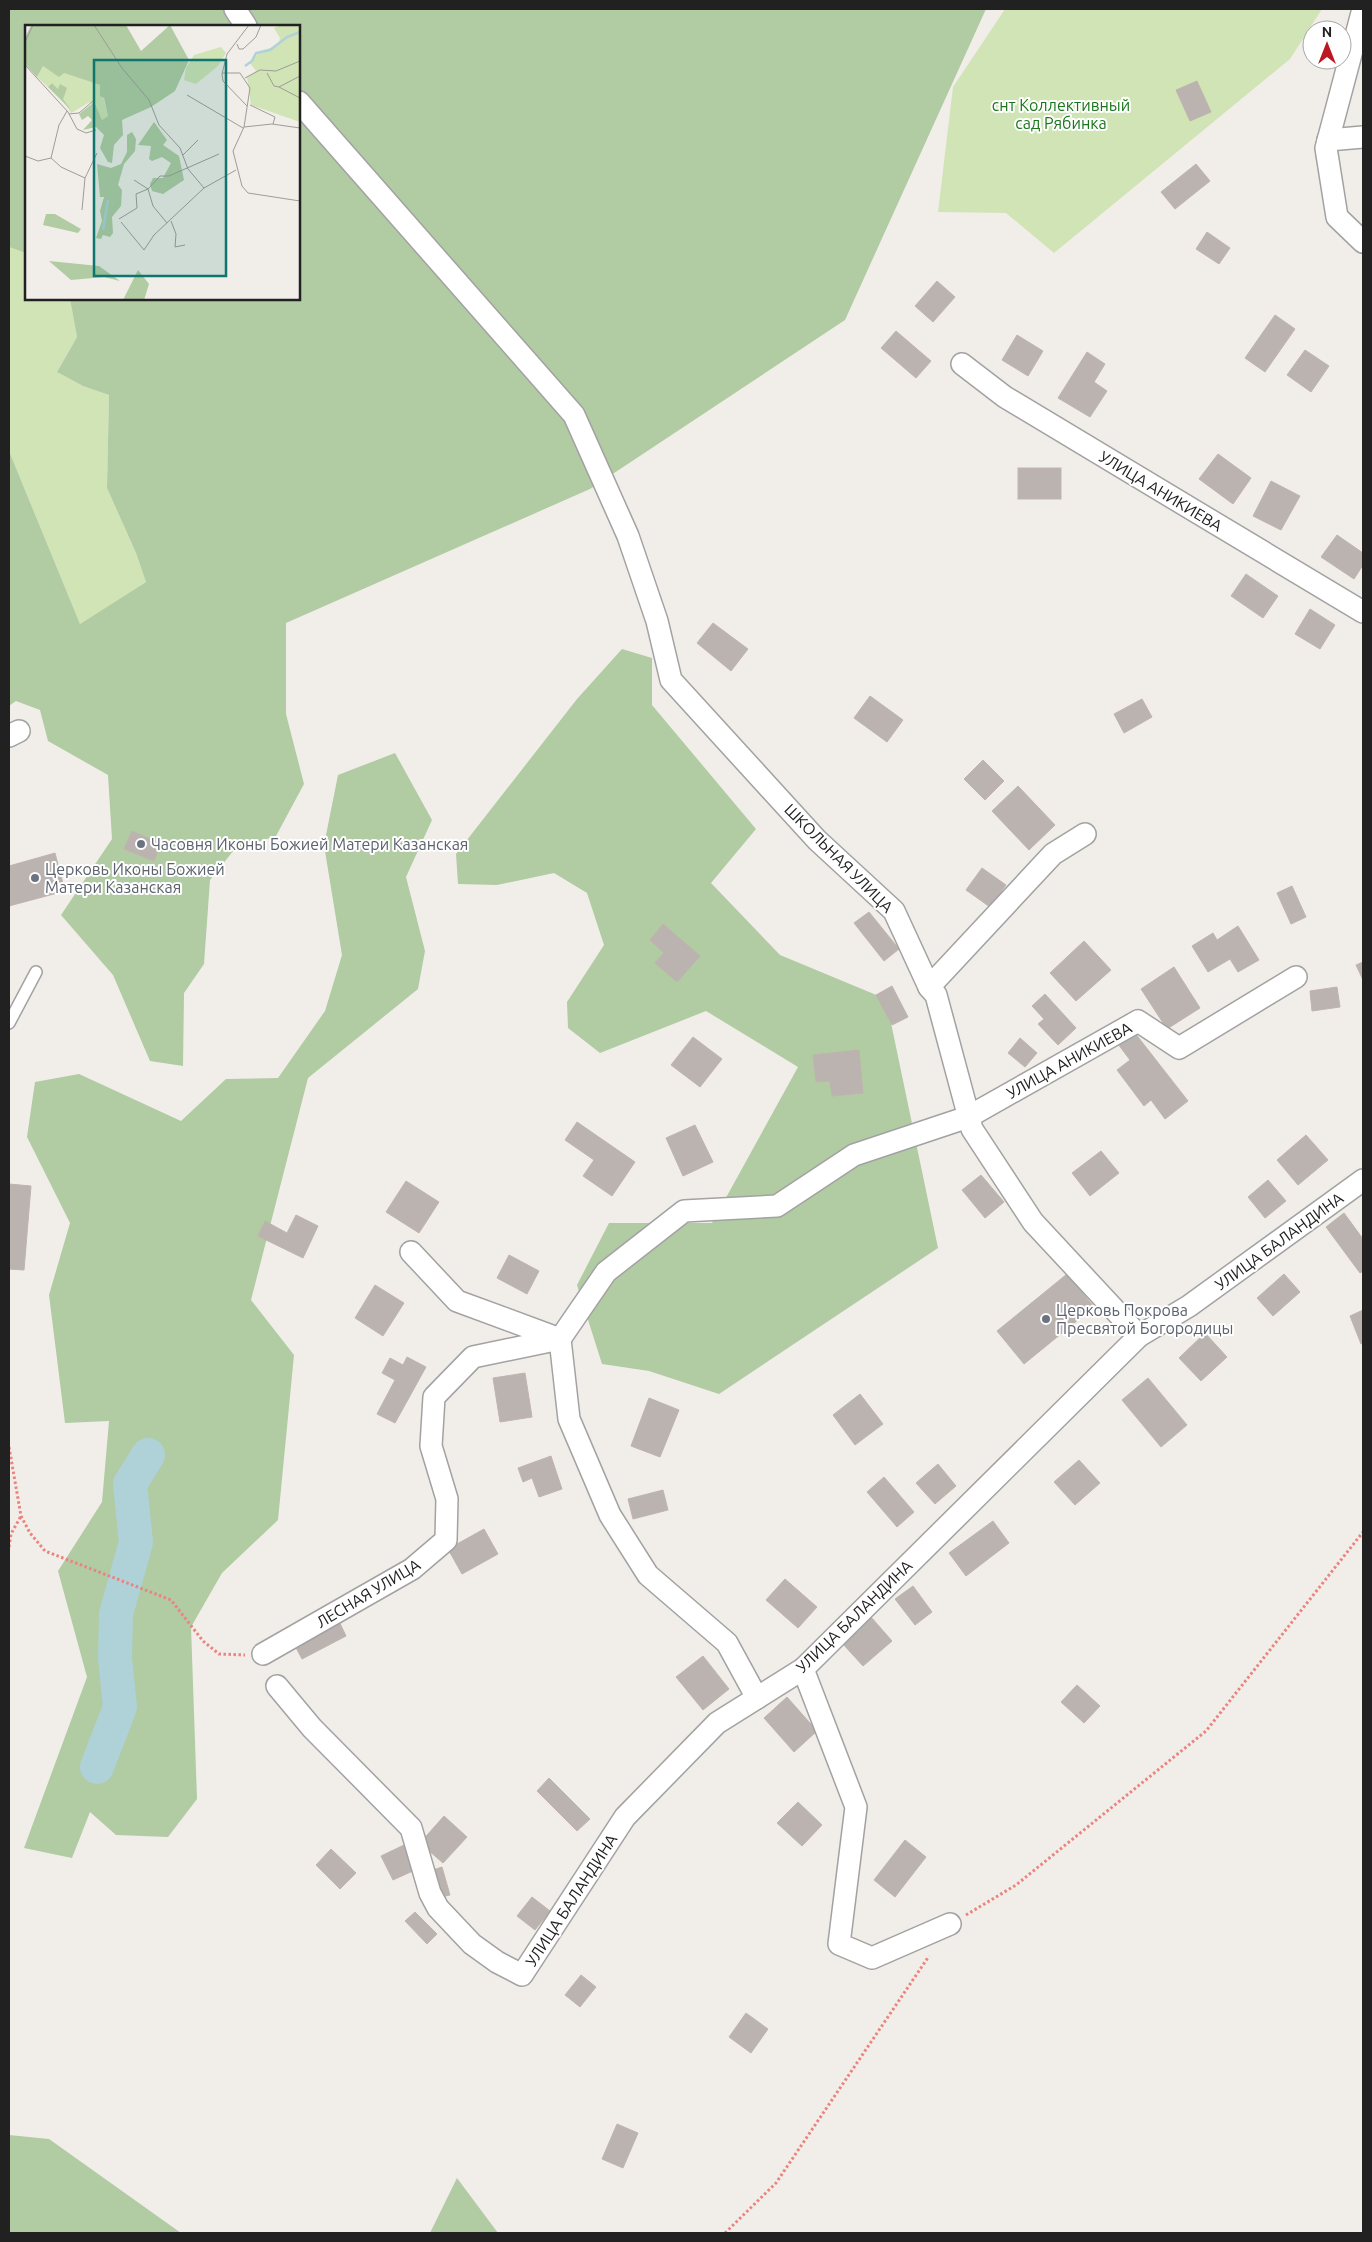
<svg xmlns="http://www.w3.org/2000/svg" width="1372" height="2242" font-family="Ubuntu,sans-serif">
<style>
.grass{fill:#d0e4b5}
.forest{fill:#b1cba3}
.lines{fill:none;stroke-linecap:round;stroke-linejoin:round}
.river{stroke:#afd2d9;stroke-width:34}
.building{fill:#bab3af;stroke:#c1b4ad}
.lane-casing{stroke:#a2a2a2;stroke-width:14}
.street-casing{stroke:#a2a2a2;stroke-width:24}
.path{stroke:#eb837f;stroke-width:3;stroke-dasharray:2.5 2.5;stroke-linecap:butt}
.lane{stroke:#fff;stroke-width:11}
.street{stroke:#fff;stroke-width:21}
.worship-dot{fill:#6b7280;stroke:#fff;stroke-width:2}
.labels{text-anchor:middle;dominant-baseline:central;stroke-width:4;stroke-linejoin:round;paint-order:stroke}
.park-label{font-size:16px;fill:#19761a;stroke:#fff}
.street-label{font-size:16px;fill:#212121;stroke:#fff}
.worship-label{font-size:16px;fill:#5b616d;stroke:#fff;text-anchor:start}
.inset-river{fill:none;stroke:#afd2d9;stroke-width:2.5}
.inset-road{fill:none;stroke:#9e9c99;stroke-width:1}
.view{fill:#0f766e;fill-opacity:0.15;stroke:#0f766e;stroke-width:2.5}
.inset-edge{fill:none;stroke:#212121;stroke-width:2.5}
</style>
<rect width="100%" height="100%" fill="#f1eee9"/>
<g class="grass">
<path d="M 1005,9 L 1322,9 L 1290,59 L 1054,253 L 1006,213 L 938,212 L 953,87 Z"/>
<path d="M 9,247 L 26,253 L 26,299 L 70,299 L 77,337 L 57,372 L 83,386 L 109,395 L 107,488 L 136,553 L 146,582 L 80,624 L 9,451 Z"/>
</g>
<g class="forest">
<path d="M 9,9 L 986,9 L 845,320 L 590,489 L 286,623 L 286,714 L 304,784 L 276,836 L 234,850 L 210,880 L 204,964 L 184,993 L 183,1066 L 150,1061 L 113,975 L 61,915 L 112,839 L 108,775 L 48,741 L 40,710 L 16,701 L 9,706 L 9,451 L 80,624 L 146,582 L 136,553 L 107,488 L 109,395 L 83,386 L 57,372 L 77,337 L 70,299 L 299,299 L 299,26 L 26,26 L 26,253 L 9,247 Z"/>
<path d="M 622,649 L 652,658 L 652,705 L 756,829 L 711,883 L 780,955 L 886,999 L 938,1248 L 719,1394 L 649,1371 L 602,1364 L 577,1285 L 609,1223 L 712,1223 L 798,1067 L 706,1011 L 600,1053 L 568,1028 L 567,1002 L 604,945 L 587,893 L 554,873 L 497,885 L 458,884 L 456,854 L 577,699 Z"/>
<path d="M 395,753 L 432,820 L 406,877 L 425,951 L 418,989 L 308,1078 L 251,1300 L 294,1355 L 278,1520 L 222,1573 L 191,1627 L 197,1799 L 168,1837 L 116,1835 L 90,1812 L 72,1858 L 24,1848 L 87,1677 L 58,1571 L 102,1502 L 109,1421 L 65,1423 L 49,1295 L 70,1223 L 27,1137 L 35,1082 L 79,1074 L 181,1121 L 226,1079 L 278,1078 L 325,1011 L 342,955 L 324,845 L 338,775 Z"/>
<path d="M 9,2135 L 49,2139 L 181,2233 L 9,2233 Z"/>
<path d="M 457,2178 L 498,2233 L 430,2233 Z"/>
</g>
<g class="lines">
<path class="river" d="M 97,1767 L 120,1707 L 115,1658 L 116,1614 L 136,1542 L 130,1484 L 148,1455"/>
</g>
<g class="building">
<path d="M 1197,81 L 1211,112 L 1190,121 L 1176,90 Z"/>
<path d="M 1196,164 L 1210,181 L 1175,209 L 1161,192 Z"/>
<path d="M 1207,232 L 1230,248 L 1219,264 L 1196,249 Z"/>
<path d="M 937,281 L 955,297 L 933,322 L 915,306 Z"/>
<path d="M 1275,315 L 1295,329 L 1265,372 L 1245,358 Z"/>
<path d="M 896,331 L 931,361 L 916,378 L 881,348 Z"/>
<path d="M 1017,335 L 1043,351 L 1028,376 L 1002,360 Z"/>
<path d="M 1305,350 L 1329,366 L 1311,392 L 1287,375 Z"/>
<path d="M 1087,352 L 1105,364 L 1094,382 L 1107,391 L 1090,417 L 1058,398 Z"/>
<path d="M 1218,454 L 1251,478 L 1233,504 L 1199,479 Z"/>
<rect x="1018" y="468" width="43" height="31"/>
<path d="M 1271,481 L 1300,496 L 1281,530 L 1253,516 Z"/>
<path d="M 1337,535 L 1363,553 L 1363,565 L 1354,579 L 1321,557 Z"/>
<path d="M 1246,574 L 1278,596 L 1263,618 L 1231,596 Z"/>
<path d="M 1310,609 L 1335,625 L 1320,649 L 1295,634 Z"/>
<path d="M 713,623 L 748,649 L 731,671 L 697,643 Z"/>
<path d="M 870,696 L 903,720 L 887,742 L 854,718 Z"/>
<path d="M 1142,699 L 1152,717 L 1124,733 L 1114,714 Z"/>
<path d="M 983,760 L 1004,781 L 985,800 L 964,779 Z"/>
<path d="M 1018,786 L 1055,825 L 1029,850 L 992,811 Z"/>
<path d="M 132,831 L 157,842 L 155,847 L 159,848 L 154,861 L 124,849 Z"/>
<path d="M 55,853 L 65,891 L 9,906 L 9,866 Z"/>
<path d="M 982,868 L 1006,885 L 990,907 L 966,890 Z"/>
<path d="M 1292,886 L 1306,917 L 1291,924 L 1277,893 Z"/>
<path d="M 869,912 L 899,949 L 884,961 L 854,923 Z"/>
<path d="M 663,924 L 700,956 L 677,982 L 655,963 L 664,953 L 650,940 Z"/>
<path d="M 1238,926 L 1259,960 L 1238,972 L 1230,959 L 1208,972 L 1192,946 L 1213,933 L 1217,940 Z"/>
<path d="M 1084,941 L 1111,970 L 1076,1001 L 1050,973 Z"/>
<path d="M 1363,962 L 1363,980 L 1356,965 Z"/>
<path d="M 1174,967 L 1200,1008 L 1167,1029 L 1141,989 Z"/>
<path d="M 892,986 L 908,1017 L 892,1025 L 876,995 Z"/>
<path d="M 1337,987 L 1340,1007 L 1312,1011 L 1310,991 Z"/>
<path d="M 1045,994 L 1076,1028 L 1058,1045 L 1038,1024 L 1044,1019 L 1032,1006 Z"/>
<path d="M 1131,1028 L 1188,1101 L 1165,1119 L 1151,1100 L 1144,1106 L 1117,1070 L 1130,1060 L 1115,1040 Z"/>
<path d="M 693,1037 L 722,1059 L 700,1087 L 671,1065 Z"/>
<path d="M 1020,1038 L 1037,1053 L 1025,1067 L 1008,1053 Z"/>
<path d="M 859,1050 L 863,1093 L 832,1096 L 830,1081 L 816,1082 L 813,1055 Z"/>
<path d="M 577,1122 L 635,1162 L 612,1196 L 583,1176 L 594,1160 L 565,1140 Z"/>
<path d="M 695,1125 L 713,1162 L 683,1176 L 666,1138 Z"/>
<path d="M 1306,1135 L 1328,1160 L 1298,1185 L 1277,1160 Z"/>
<path d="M 1101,1151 L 1119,1173 L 1090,1196 L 1072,1173 Z"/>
<path d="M 981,1175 L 1004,1202 L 985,1218 L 962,1190 Z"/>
<path d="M 1268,1180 L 1286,1201 L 1265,1218 L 1248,1197 Z"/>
<path d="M 406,1181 L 439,1202 L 419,1233 L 386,1212 Z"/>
<path d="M 9,1184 L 31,1186 L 24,1270 L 9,1269 Z"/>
<path d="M 1344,1213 L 1363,1239 L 1363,1271 L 1360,1273 L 1326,1227 Z"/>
<path d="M 296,1215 L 318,1226 L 303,1258 L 258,1236 L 265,1221 L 287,1233 Z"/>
<path d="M 509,1255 L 539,1271 L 527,1294 L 497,1278 Z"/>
<path d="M 1067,1274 L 1094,1307 L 1024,1364 L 997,1331 Z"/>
<path d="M 1284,1274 L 1300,1292 L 1273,1316 L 1257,1298 Z"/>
<path d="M 375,1285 L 404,1303 L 383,1336 L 355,1318 Z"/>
<path d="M 1363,1310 L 1363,1343 L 1361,1344 L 1350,1316 Z"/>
<path d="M 1205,1333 L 1227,1357 L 1201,1381 L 1179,1358 Z"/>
<path d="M 407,1357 L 426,1367 L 395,1423 L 377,1414 L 395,1380 L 382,1373 L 390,1358 L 403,1365 Z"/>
<path d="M 525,1373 L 532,1417 L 500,1422 L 493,1378 Z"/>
<path d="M 1148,1378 L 1187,1425 L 1161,1447 L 1122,1400 Z"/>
<path d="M 860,1394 L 883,1424 L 855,1445 L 833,1415 Z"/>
<path d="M 649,1398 L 679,1410 L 660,1457 L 631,1446 Z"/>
<path d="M 551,1456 L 562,1489 L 539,1497 L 532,1478 L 523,1482 L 518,1468 Z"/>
<path d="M 1079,1460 L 1100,1483 L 1075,1505 L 1054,1482 Z"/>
<path d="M 938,1464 L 956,1486 L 935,1504 L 916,1483 Z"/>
<path d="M 884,1477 L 914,1512 L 897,1527 L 867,1492 Z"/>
<path d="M 663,1490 L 668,1510 L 633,1519 L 628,1499 Z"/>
<path d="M 993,1521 L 1009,1543 L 966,1576 L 949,1553 Z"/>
<path d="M 484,1529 L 498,1554 L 462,1574 L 448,1549 Z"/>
<path d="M 785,1579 L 817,1607 L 798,1628 L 766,1600 Z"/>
<path d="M 913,1586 L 932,1612 L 915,1625 L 895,1599 Z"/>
<path d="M 337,1617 L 346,1636 L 302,1659 L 292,1640 Z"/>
<path d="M 871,1617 L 892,1641 L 863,1666 L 842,1643 Z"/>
<path d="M 703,1656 L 729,1689 L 703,1710 L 676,1677 Z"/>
<path d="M 1077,1685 L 1100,1706 L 1084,1723 L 1061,1702 Z"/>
<path d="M 787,1697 L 817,1731 L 794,1752 L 764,1718 Z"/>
<path d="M 549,1778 L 590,1819 L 577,1831 L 537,1791 Z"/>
<path d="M 798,1802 L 822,1825 L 802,1846 L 777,1823 Z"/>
<path d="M 444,1816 L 467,1837 L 443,1863 L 420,1843 Z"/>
<path d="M 905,1840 L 926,1857 L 895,1897 L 874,1880 Z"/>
<path d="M 404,1845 L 415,1870 L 393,1880 L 381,1856 Z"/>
<path d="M 331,1849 L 356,1873 L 340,1889 L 316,1865 Z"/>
<path d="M 442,1867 L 450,1895 L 437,1898 L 430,1871 Z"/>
<path d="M 532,1897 L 550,1911 L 535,1930 L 517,1916 Z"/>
<path d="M 415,1912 L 437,1934 L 427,1944 L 405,1921 Z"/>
<path d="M 581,1975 L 596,1987 L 580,2007 L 565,1995 Z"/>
<path d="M 746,2013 L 768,2029 L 751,2053 L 729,2037 Z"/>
<path d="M 617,2124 L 638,2133 L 623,2168 L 602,2159 Z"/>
</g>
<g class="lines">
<g class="lane-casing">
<path id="lane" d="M 9,1023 L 36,972"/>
</g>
<g class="street-casing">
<g id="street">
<path d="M 235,9 L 246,26"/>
<path d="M 1363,9 L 1326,148 L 1337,217 L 1363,242"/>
<path d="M 299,102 L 574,415 L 628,536 L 657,621 L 671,680 L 817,840 L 894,911 L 929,987 L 936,995 L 972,1129 L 1033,1222 L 1139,1336"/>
<path d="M 1328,140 L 1363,137"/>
<path d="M 962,364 L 1005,397 L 1363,612"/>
<path d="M 9,736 L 19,731"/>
<path d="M 929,987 L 1053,854 L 1085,834"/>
<path d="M 411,1252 L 457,1301 L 560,1339 L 569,1419 L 610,1515 L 648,1575 L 727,1643 L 757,1698"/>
<path d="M 263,1654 L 412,1569 L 446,1540 L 447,1499 L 431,1446 L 434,1397 L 473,1357 L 560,1339 L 606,1272 L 684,1211 L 777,1206 L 854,1155 L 968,1117 L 1138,1021 L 1179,1048 L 1296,977"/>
<path d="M 803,1669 L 856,1807 L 839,1944 L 872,1958 L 950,1924"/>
<path d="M 277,1686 L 312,1728 L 411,1828 L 430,1893 L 438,1908 L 472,1944 L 497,1962 L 522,1975 L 625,1817 L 717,1723 L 803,1669 L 1139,1336 L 1189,1306 L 1363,1180"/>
</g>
</g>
<g class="path">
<path d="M 9,1447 L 21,1516 L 30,1533 L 45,1551 L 171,1600 L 203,1641 L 219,1654 L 245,1655"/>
<path d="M 9,1547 L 11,1534 L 21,1516"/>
<path d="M 966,1915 L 1016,1885 L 1206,1731 L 1363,1532"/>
<path d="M 725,2233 L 776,2183 L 929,1956"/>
</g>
<use href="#lane" class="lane"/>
<use href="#street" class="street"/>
</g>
<g class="worship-dot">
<circle cx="141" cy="844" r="5"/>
<circle cx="35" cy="878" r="5"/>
<circle cx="1046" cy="1319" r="5"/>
</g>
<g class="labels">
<g class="park-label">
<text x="1061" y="105">снт Коллективный<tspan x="1061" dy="18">сад Рябинка</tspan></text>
</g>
<g class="street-label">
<text transform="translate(1161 491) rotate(31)">УЛИЦА АНИКИЕВА</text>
<text transform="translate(839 858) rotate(45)">ШКОЛЬНАЯ УЛИЦА</text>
<text transform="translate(1069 1060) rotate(-29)">УЛИЦА АНИКИЕВА</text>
<text transform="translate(1279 1241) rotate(-36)">УЛИЦА БАЛАНДИНА</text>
<text transform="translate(368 1593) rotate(-31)">ЛЕСНАЯ УЛИЦА</text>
<text transform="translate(854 1616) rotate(-44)">УЛИЦА БАЛАНДИНА</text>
<text transform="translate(571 1900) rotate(-57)">УЛИЦА БАЛАНДИНА</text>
</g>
<g class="worship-label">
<text x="151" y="844">Часовня Иконы Божией Матери Казанская</text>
<text x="45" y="869">Церковь Иконы Божией<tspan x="45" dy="18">Матери Казанская</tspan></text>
<text x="1056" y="1310">Церковь Покрова<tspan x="1056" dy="18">Пресвятой Богородицы</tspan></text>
</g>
</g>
<g transform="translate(25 25)">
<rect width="275" height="275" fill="#f1eee9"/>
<path d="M 255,0 L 275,0 L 275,97 L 226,80 L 222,52 L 231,46 L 225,38 L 235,26 L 253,21 L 255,13 L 249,3 ZM 196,22 L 201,28 L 193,41 L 171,59 L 159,55 L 161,43 L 169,30 ZM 18,41 L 34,51 L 39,48 L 75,60 L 83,91 L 77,95 L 65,77 L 46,88 L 37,74 L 42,63 L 33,64 L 27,58 L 23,62 L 12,52 Z" fill="#d0e4b5"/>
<path d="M 6,0 L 101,0 L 116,26 L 145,0 L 164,35 L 150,66 L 126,82 L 97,95 L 98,110 L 89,120 L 87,138 L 83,137 L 75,123 L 79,110 L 71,102 L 58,105 L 67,95 L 63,91 L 57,95 L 54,89 L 69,77 L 77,95 L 83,91 L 79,73 L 75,71 L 75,60 L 39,48 L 34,52 L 18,41 L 12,52 L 0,39 L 0,13 ZM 27,58 L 33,64 L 35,59 L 42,63 L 38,74 L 46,85 L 23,62 ZM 129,97 L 142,115 L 138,120 L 154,131 L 159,155 L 138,169 L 127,166 L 125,159 L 128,153 L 138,153 L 146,138 L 137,132 L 127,136 L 124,134 L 126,121 L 113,120 ZM 107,107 L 111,114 L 110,126 L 99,139 L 93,160 L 97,165 L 96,181 L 87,192 L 88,208 L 85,212 L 78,210 L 76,214 L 71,213 L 77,196 L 75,186 L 79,172 L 75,172 L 72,139 L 86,143 L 96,139 L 102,127 L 102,110 ZM 21,189 L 30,189 L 56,204 L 53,208 L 18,200 ZM 24,236 L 74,241 L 95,256 L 79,252 L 46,255 ZM 113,245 L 124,259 L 119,275 L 98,275 Z" fill="#b1cba3"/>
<path class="inset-river" d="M 220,41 L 227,36 L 231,28 L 245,25 L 262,12 L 275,7M 78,205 L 83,175"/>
<path class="inset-road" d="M 69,0 L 97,43 L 124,75 L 134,100 L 155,123 L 163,144 L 179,163M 0,17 L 8,0M 212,19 L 214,24 L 218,24 L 231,12 L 236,0M 0,40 L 43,87 L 52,104 L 61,108 L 71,105M 197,48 L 215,48 L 225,63 L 219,102 L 208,126 L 217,161 L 223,168 L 275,176M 242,48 L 249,61 L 254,62M 275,51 L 254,62 L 275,73M 220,53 L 235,45 L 251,46 L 275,36M 162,70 L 218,103M 225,80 L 250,92 L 248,99M 222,81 L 198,56 L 197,49 L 202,29 L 224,0M 42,86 L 34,100 L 26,133 L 36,142 L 60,153 L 72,128M 44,89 L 54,88 L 68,76M 219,102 L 247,99 L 275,103M 158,130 L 173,115M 0,131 L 13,136 L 26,133M 109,155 L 123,164 L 128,181 L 142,198M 57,185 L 60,153M 94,194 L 112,183 L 111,169 L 123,164 L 135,151 L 144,151 L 194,129M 146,196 L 151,209 L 150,222 L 160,220M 96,197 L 119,225 L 129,210 L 179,163 L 211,145"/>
<path class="view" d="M 69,35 L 201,35 L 201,251 L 69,251 Z"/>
<rect width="275" height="275" class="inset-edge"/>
</g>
<rect width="1372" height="2242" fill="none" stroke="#212121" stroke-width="20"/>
<g transform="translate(1327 45)"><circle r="24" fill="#ffffff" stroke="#a6a6a6"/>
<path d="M0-4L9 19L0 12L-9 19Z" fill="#bc1722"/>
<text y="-8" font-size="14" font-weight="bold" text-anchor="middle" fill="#212121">N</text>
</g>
</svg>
